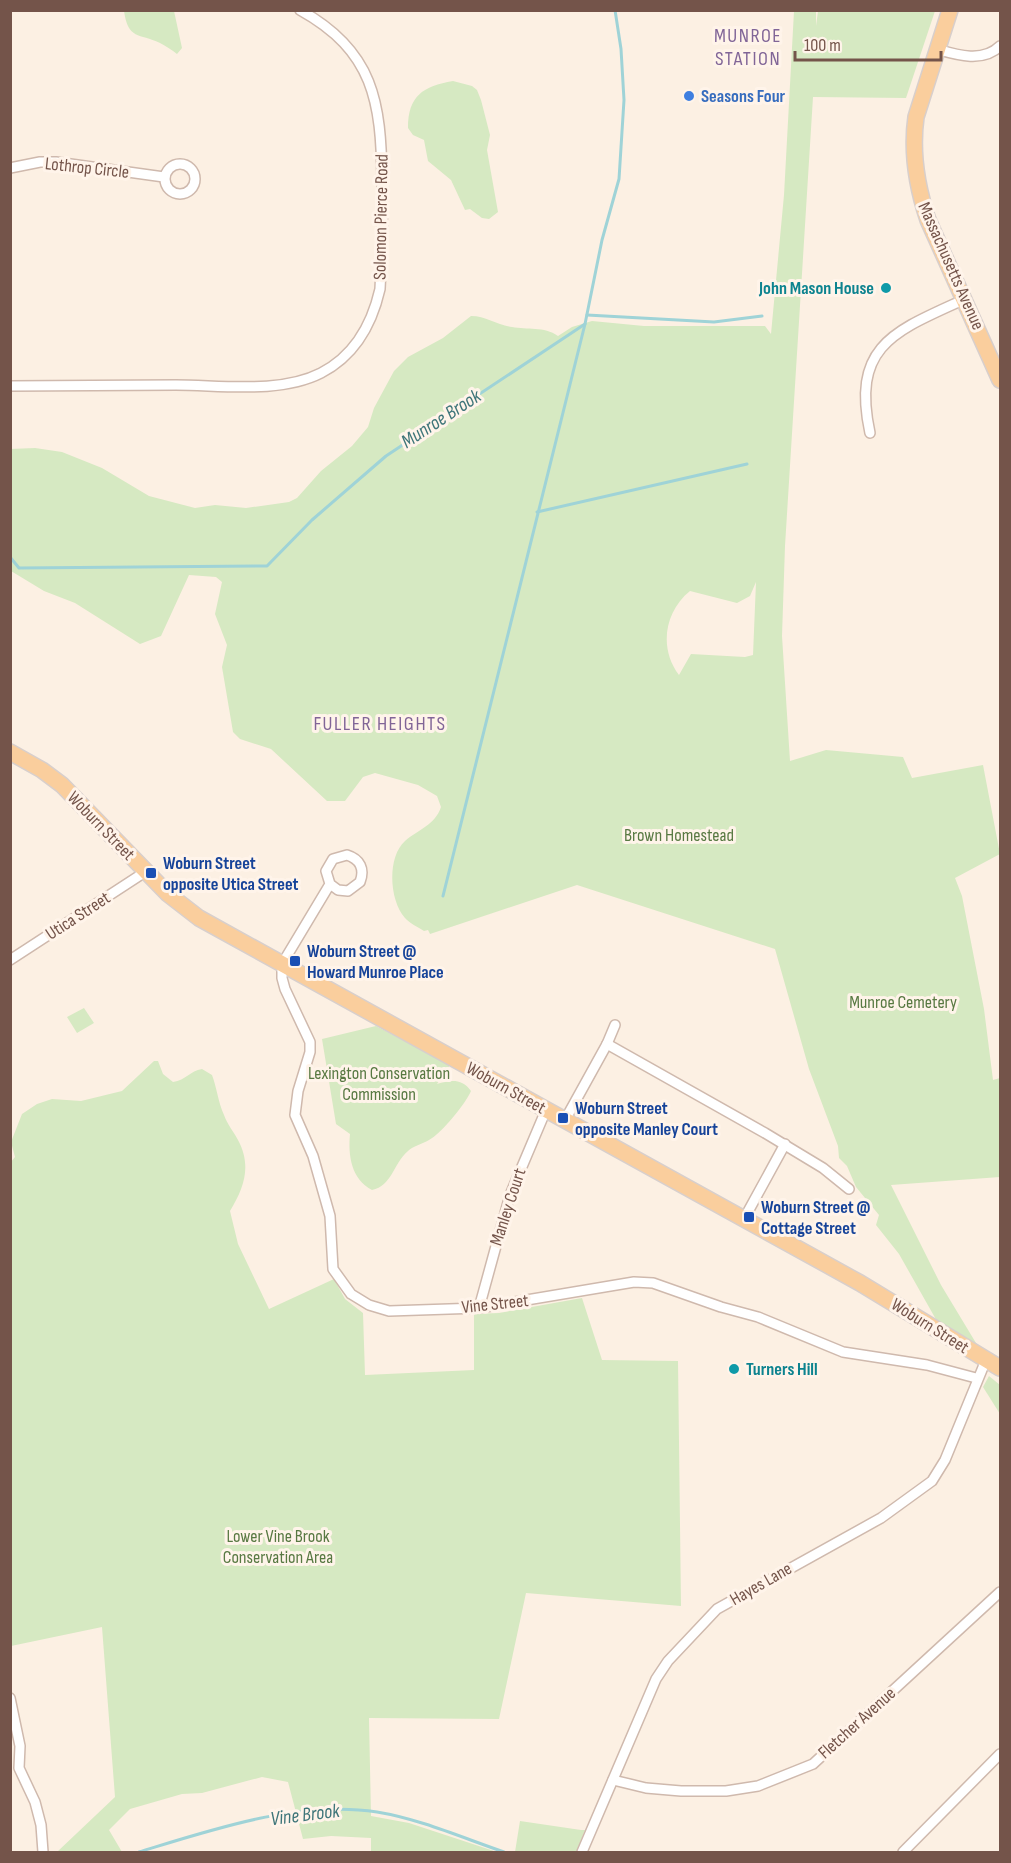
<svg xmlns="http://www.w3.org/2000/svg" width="1011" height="1863" font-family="'Sofia Sans Condensed',sans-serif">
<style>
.green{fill:#d6e9c2;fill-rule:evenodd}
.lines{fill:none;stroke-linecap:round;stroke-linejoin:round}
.stream{stroke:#9fd3d7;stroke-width:3}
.minor-casing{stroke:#cfb9ad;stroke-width:12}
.primary-casing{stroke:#d8cfcc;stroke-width:18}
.minor{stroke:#fff;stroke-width:9}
.primary{stroke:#face9d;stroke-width:15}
.shop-dot{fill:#3f7fe0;stroke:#fff4ea;stroke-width:2}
.culture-dot{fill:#0f9aa8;stroke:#fff4ea;stroke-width:2}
.transit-dot{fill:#1a4fb4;stroke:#fff4ea;stroke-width:2}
.labels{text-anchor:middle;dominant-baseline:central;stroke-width:6;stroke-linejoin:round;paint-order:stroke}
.shop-label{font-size:18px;font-weight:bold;fill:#366cbe;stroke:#fff4ea;text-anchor:start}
.street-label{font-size:18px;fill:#74544a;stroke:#fff4ea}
.culture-label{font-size:18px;font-weight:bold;fill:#0d838f;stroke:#fff4ea;text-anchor:end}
.park-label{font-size:18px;fill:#587942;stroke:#fff4ea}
.transit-label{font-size:18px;font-weight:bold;fill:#164399;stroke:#fff4ea;text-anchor:start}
.neighbourhood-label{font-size:20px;letter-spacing:1.5px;fill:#816597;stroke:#fff4ea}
.water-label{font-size:20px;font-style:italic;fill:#3e7579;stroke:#fff4ea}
</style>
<rect width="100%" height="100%" fill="#fcf0e3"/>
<g class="green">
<path d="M 124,11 L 174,11 L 182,48 L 177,54 C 172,50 166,46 160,43 C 139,33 128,40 124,11 Z"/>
<path d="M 794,11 L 816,11 L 816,26 L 818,11 L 935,11 L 906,98 L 813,97 L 785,546 L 782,636 L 790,761 L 826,750 L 903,757 L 912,778 L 983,765 L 1000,854 L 955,878 L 962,896 L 984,1009 L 993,1080 L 1000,1078 L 1000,1177 L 891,1185 L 941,1285 L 979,1348 L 938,1323 L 899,1254 L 876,1225 L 879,1215 L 856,1187 L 847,1166 L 839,1158 L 838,1146 L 809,1069 L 775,949 L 577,885 L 430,934 L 428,930 L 424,931 C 418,927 409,923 405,918 C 389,900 387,857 405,841 C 419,829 435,825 441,807 L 437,796 L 418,785 L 375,773 L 363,777 L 345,801 L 327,801 L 271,749 L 240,739 L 233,732 L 222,667 L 227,645 L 215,614 L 222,582 L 216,577 L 189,575 L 161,636 L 140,644 L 75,603 L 44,591 L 11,571 L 10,449 L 35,448 L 62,452 L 102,468 L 149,496 L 195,508 L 215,505 L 246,508 L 289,502 L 297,498 L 321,471 L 352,446 L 368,427 L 374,408 L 394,371 L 408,357 L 443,338 L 471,316 C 486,316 497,325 512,327 C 527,330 544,326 558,336 L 572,327 L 592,321 L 644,326 L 765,326 L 771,334 L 784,195 ZM 756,582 L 753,655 L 745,657 L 691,654 L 679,675 C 659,649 664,612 690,591 L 737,603 L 750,596 Z"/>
<path d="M 453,81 L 472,86 L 477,90 L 481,100 L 490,135 L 487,150 L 498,212 L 489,219 L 482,218 L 470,209 L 465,210 L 451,180 L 428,161 L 424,140 L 413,135 L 408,128 C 408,96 423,86 453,81 Z"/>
<path d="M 84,1008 L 94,1023 L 77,1033 L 67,1017 Z"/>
<path d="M 376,1026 L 450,1065 L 437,1084 C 450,1080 462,1078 471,1091 C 466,1103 441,1134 429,1140 C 422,1144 413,1146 408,1151 C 393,1164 392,1186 372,1190 C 351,1179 348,1155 350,1134 L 336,1124 L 322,1039 Z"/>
<path d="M 154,1061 L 158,1061 L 163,1074 L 173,1082 C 186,1080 190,1071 202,1069 L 212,1075 C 217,1088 218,1102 224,1115 C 227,1124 234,1132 238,1140 C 252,1166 244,1188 230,1211 L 238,1244 L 269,1309 L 334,1279 L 345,1299 L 363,1313 L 365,1375 L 474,1370 L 474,1314 L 499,1313 L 582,1298 L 602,1360 L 678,1361 L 681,1606 L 526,1593 L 499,1719 L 369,1718 L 371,1816 L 409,1823 L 497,1852 L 371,1852 L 371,1838 L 331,1836 L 303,1839 L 288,1782 L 262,1777 L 202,1793 L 182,1794 L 130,1809 L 109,1830 L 122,1852 L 57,1852 L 115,1797 L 102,1627 L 11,1646 L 10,1163 L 15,1157 L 11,1142 L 22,1114 L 37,1104 L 52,1099 L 81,1101 L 122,1091 Z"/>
<path d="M 989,1376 L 1000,1385 L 1000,1414 L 983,1387 Z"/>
<path d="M 520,1821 L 581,1830 L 585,1830 L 576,1852 L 515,1852 Z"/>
</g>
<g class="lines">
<g class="stream">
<path d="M 587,315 L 714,322 L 762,316"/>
<path d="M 537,512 L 747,464"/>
<path d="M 10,557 L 19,568 L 267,566 L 312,520 L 386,456 L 585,324 L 602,240 L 619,179 L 624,100 L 621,49 L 615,10"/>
<path d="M 443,896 L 585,324"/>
<path d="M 139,1852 C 214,1829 299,1800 377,1812 C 420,1819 463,1838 504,1852"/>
</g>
<g class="minor-casing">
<g id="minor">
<path d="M 936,49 C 957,55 983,63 1000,46"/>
<circle cx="180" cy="179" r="15"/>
<path d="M 10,168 L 40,162 L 56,162 L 164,177"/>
<path d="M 10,386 C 66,386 121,385 176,385 C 221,385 280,394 321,373 C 354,356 372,324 380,289 C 382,253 383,216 382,180 C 381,102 374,51 300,10"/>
<path d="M 870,433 C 851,345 895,331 965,299"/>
<path d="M 330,884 L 326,871 L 333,859 L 347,855 C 360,859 365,869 360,882 L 348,891 L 338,890 L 330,884 L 282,964 L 282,978 L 285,989 L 310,1042 L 310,1052 L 298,1091 L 295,1115 L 313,1156 L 330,1216 L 333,1269 L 351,1294 L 369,1305 L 389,1311 L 479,1308 L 634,1282 L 653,1283 L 721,1307 L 758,1317 L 843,1352 L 927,1365 L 976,1378"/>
<path d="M 10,960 L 145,872"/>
<path d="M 607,1044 L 765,1133 L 823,1168 L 849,1189"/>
<path d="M 565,1120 L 607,1044 L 615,1025"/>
<path d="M 744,1219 L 785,1144"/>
<path d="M 479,1308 L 510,1195 L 546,1110"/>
<path d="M 10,1698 L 20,1746 L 19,1768 L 35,1802 L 41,1825 L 43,1852"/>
<path d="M 613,1780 L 646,1788 L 681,1791 L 726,1791 L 758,1786 L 813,1764 L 1000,1592"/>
<path d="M 582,1852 L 656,1679 L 668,1661 L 717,1609 L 881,1518 L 932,1481 L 945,1460 L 986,1360"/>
<path d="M 903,1852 L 1000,1754"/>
</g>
</g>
<g class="primary-casing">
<g id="primary">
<path d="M 950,10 L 916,117 C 911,152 917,187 928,220 L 1000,380"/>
<path d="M 10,752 L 42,770 L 62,785 L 168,894 L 199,918 L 860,1283 L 1000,1368"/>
</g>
</g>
<use href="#minor" class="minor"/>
<use href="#primary" class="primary"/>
</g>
<circle class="shop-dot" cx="689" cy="96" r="6"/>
<g class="culture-dot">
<circle cx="886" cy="288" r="6"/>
<circle cx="734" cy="1369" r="6"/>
</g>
<g class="transit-dot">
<rect x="145" y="867" width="12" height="12" rx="3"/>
<rect x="289" y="955" width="12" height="12" rx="3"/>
<rect x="557" y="1112" width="12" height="12" rx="3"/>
<rect x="743" y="1211" width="12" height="12" rx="3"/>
</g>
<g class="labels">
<g class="shop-label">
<text x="701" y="96">Seasons Four</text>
</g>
<g class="street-label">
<text transform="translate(87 168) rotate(6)">Lothrop Circle</text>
<text transform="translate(381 217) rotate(-89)">Solomon Pierce Road</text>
<text transform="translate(951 266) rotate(66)">Massachusetts Avenue</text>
<text transform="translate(101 826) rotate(46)">Woburn Street</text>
<text transform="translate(78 916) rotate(-33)">Utica Street</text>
<text transform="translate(506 1088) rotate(29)">Woburn Street</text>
<text transform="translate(508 1207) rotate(-72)">Manley Court</text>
<text transform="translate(495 1304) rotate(-6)">Vine Street</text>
<text transform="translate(930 1326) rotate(32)">Woburn Street</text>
<text transform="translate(761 1584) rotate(-30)">Hayes Lane</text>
<text transform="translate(857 1723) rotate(-42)">Fletcher Avenue</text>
</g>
<g class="culture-label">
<text x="874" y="288">John Mason House</text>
<text x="746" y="1369" text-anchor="start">Turners Hill</text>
</g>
<g class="park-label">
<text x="679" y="835">Brown Homestead</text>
<text x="903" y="1002">Munroe Cemetery</text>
<text x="379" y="1073">Lexington Conservation<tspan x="379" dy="21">Commission</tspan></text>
<text x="278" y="1536">Lower Vine Brook<tspan x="278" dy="21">Conservation Area</tspan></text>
</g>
<g class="transit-label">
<text x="163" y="863">Woburn Street<tspan x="163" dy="21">opposite Utica Street</tspan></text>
<text x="307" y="951">Woburn Street @<tspan x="307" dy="21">Howard Munroe Place</tspan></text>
<text x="575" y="1108">Woburn Street<tspan x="575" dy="21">opposite Manley Court</tspan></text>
<text x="761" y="1207">Woburn Street @<tspan x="761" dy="21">Cottage Street</tspan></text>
</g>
<g class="neighbourhood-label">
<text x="748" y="36">MUNROE<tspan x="748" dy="23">STATION</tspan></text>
<text x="380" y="724">FULLER HEIGHTS</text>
</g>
<g class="water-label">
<text transform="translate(441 419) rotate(-33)">Munroe Brook</text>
<text transform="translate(305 1815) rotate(-7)">Vine Brook</text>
</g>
</g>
<rect width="1011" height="1863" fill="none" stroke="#74544a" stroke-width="24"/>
<path d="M795 51v9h146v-9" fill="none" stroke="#74544a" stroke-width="3"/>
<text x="804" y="51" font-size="18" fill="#74544a" stroke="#fff4ea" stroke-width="4.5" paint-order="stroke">100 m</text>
</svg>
